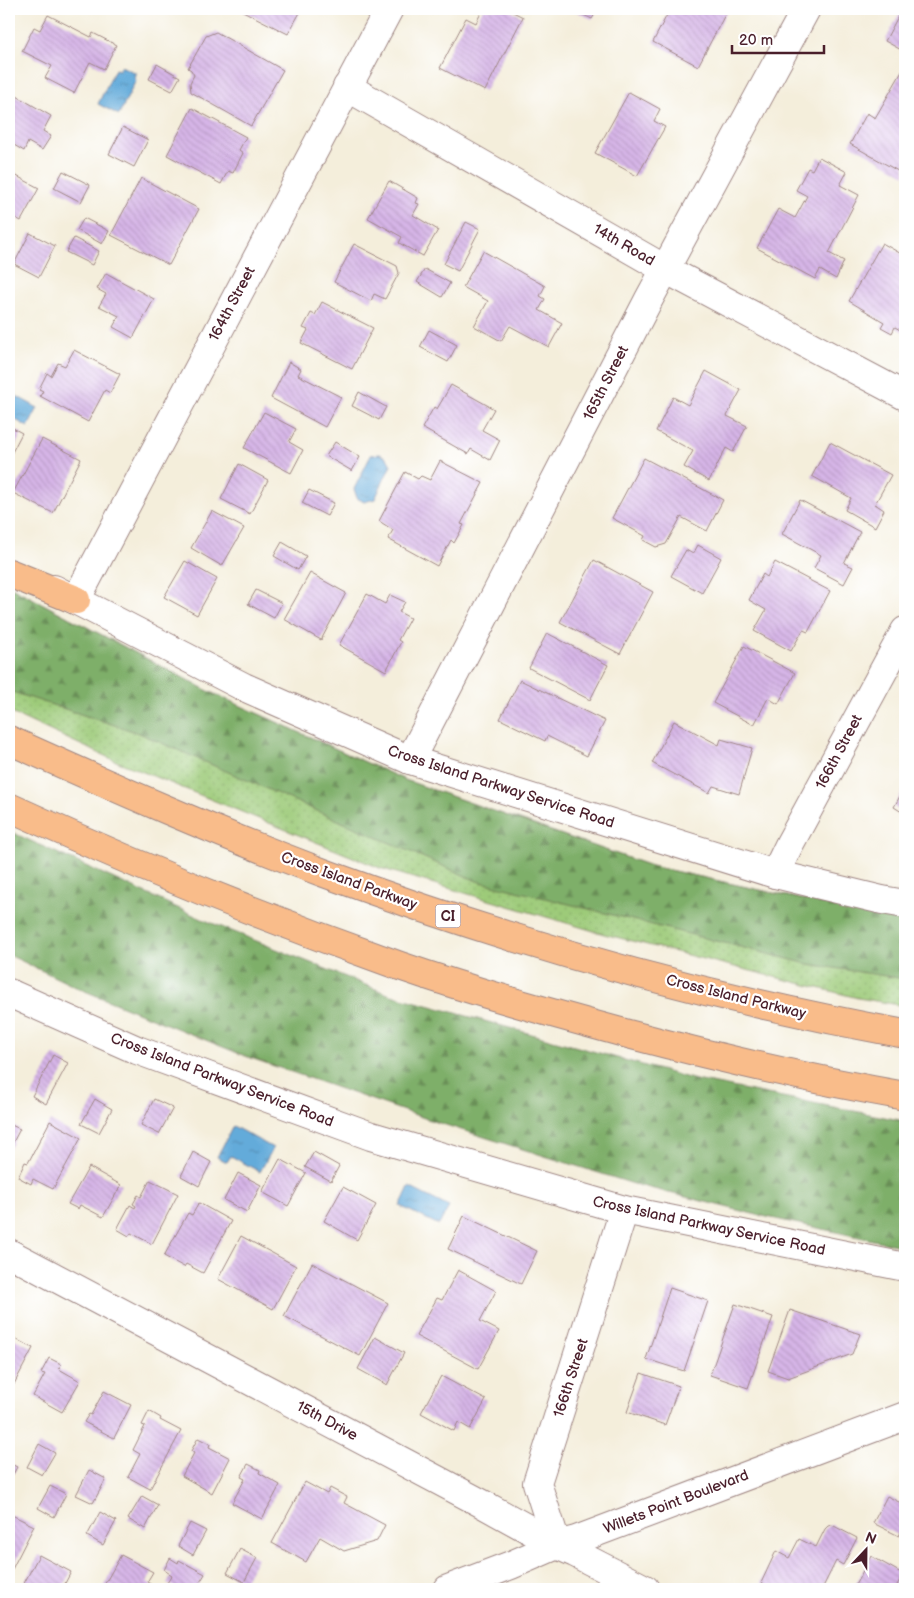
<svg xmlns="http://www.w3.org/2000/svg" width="914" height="1598" font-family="'Balsamiq Sans',sans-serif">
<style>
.grass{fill:url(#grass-dots);stroke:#747552}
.forest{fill:url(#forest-firs);stroke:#64674a}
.water{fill:url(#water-ripples);stroke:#566582}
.building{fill:url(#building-back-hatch)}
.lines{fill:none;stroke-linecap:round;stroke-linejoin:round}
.minor-casing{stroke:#9f8683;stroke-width:30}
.highway-casing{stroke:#9f8683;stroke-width:30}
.minor{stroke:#fff;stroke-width:28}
.highway{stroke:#f9bc8a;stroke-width:28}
.labels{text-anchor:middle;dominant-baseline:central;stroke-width:4.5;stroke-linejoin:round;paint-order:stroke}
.shield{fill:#fff;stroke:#80626b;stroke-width:1}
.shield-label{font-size:14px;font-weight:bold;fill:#4a1f2b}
.street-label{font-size:15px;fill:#4a1f2b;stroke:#fff}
</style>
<defs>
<pattern id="grass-dots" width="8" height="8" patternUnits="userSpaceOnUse" patternTransform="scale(1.25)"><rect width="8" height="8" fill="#9dcb79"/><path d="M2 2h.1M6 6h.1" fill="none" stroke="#89ae69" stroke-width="1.8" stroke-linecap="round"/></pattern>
<pattern id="forest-firs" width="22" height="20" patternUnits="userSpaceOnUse" patternTransform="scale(1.25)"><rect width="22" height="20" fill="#7eaf69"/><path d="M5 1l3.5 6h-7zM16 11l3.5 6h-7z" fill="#698e57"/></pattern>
<pattern id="water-ripples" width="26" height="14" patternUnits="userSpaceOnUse" patternTransform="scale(1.25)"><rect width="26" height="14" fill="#63abda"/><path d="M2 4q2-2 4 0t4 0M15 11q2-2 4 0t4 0" fill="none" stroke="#548bb1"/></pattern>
<pattern id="building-back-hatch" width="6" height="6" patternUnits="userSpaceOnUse" patternTransform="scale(1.25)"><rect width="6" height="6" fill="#d6b5e7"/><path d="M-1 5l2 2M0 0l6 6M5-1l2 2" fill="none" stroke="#b99bc6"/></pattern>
</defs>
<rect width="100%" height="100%" fill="#fff"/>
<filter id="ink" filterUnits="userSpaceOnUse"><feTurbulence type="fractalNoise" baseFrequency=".02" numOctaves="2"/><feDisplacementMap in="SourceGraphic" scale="10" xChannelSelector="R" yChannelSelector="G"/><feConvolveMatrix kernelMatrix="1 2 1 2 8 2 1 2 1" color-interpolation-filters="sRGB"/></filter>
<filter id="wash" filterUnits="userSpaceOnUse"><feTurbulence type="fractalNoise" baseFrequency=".0096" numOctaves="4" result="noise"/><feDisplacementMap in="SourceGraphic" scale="20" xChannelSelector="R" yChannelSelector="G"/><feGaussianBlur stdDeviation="1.12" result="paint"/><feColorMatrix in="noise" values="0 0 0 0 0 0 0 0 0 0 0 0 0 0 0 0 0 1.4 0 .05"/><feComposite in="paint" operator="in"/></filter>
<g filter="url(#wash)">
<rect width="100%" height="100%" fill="#f4eedb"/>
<path class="grass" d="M 9,586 L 210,692 L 405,780 L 651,866 L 905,922 L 905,1006 L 858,998 L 604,934 L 380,868 L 116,761 L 9,712 Z"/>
<g class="forest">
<path d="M 9,586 L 210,692 L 405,780 L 651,866 L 905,922 L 905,979 L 808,964 L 477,881 L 139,733 L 9,691 Z"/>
<path d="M 9,831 L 202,919 L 388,994 L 696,1080 L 905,1121 L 905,1247 L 753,1214 L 634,1184 L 433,1121 L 245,1056 L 80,989 L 9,955 Z"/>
</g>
<g class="water">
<path d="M 121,66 L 136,73 L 134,78 L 136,80 L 119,115 L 98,104 L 115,69 L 119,70 Z"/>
<path d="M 9,392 L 38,408 L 28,427 L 9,416 Z"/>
<path d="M 380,454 L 387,458 L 391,465 L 375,499 L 364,502 L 357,498 L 354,489 L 371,455 Z"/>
<path d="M 233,1126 L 273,1148 L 260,1172 L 231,1156 L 227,1162 L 217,1157 Z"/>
<path d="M 409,1187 L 449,1207 L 439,1225 L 400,1206 Z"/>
</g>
<g id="blocks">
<g class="building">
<path d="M 239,9 L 302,9 L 288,34 Z"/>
<path d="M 483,9 L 507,9 L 523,17 L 485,91 L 440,68 L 466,18 L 476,23 Z"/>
<path d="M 571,9 L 598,9 L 592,19 Z"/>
<path d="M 670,9 L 728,9 L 698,66 L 653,42 Z"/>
<path d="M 902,9 L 905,9 L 905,52 L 885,41 Z"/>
<path d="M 48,15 L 91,37 L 93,33 L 116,45 L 104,69 L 90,62 L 74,93 L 45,78 L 52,66 L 22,51 L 34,27 L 40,30 Z"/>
<path d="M 216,32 L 283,70 L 251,126 L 191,92 L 190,83 L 194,75 L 191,70 L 188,68 L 206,36 Z"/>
<path d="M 157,64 L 180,77 L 172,91 L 149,79 Z"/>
<path d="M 904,68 L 905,69 L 905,175 L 850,144 L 867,113 L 875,118 Z"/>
<path d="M 629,92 L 660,109 L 654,121 L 665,127 L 637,176 L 595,153 Z"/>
<path d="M 15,95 L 51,116 L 43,131 L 51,136 L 42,150 L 28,142 L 24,151 L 9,142 L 9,107 Z"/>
<path d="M 192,108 L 246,137 L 239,150 L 243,153 L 233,173 L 228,171 L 221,184 L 167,155 Z"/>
<path d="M 123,127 L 148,140 L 134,167 L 109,154 Z"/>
<path d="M 819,157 L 847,172 L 840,185 L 859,195 L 829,253 L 844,261 L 836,279 L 820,270 L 815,279 L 757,248 L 778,209 L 795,218 L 807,196 L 796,190 L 808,168 L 812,170 Z"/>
<path d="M 63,171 L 90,185 L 81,202 L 54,188 Z"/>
<path d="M 9,172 L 39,188 L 21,221 L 9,214 Z"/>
<path d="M 141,178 L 199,209 L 169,265 L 111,235 Z"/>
<path d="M 389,181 L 418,198 L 416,203 L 419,204 L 413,215 L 438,230 L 423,256 L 399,243 L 402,237 L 368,218 Z"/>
<path d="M 84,218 L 109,231 L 102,244 L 77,230 Z"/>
<path d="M 466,222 L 480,229 L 458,271 L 444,264 Z"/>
<path d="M 30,233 L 55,246 L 39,277 L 14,264 Z"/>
<path d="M 74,238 L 99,251 L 92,265 L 66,252 Z"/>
<path d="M 882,243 L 905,256 L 905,333 L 895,327 L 892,333 L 881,327 L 884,322 L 849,301 Z"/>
<path d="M 354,244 L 397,266 L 399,273 L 385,299 L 374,294 L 371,301 L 334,282 Z"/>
<path d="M 483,251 L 545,286 L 540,296 L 545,299 L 539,310 L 562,323 L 549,347 L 510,326 L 501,341 L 474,326 L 488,301 L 463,287 Z"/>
<path d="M 425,269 L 450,283 L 442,297 L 417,282 Z"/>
<path d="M 106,273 L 154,299 L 133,338 L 113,327 L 119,316 L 99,306 L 106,294 L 97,289 Z"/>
<path d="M 322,302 L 373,328 L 352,369 L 301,343 L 308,330 L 303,328 L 311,313 L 315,315 Z"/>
<path d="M 429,330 L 457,345 L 448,362 L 420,347 Z"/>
<path d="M 74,350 L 120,374 L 110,393 L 105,390 L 88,422 L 40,396 L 43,391 L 39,389 L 47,373 L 51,376 L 58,363 L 65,366 Z"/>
<path d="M 289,362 L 301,369 L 298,375 L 341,397 L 325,427 L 271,398 Z"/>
<path d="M 706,371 L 741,390 L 727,416 L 747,426 L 733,452 L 726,448 L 709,481 L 684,467 L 693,451 L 656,431 L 673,397 L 688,405 Z"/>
<path d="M 451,385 L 494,409 L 482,430 L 500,440 L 490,460 L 471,449 L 468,454 L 422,428 L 434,407 L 437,409 Z"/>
<path d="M 359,392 L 386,407 L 379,420 L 352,406 Z"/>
<path d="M 264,412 L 296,429 L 289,442 L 303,450 L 291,473 L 244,448 Z"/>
<path d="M 9,426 L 22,433 L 9,458 Z"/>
<path d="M 42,439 L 81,459 L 53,513 L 13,493 Z"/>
<path d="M 335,442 L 360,457 L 352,471 L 326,456 Z"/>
<path d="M 830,442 L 891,475 L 875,504 L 884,510 L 875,527 L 845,510 L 851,498 L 812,476 Z"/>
<path d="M 644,458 L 723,500 L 707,531 L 681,517 L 666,544 L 656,547 L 643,540 L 645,536 L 612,518 Z"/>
<path d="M 440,461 L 483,483 L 461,524 L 464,525 L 454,543 L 451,540 L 437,566 L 388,539 L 393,530 L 379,521 L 405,472 L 418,479 L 421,476 L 430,480 Z"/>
<path d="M 239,464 L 268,480 L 250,514 L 221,499 Z"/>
<path d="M 309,490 L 334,503 L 327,516 L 302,503 Z"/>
<path d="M 800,500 L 860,532 L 844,563 L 853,567 L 844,584 L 814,568 L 821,555 L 782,534 Z"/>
<path d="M 212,511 L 244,528 L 222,566 L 191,548 Z"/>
<path d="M 282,542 L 306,556 L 298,570 L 274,556 Z"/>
<path d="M 698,545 L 721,558 L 702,593 L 671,576 L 686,550 L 693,554 Z"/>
<path d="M 594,560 L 653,592 L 620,654 L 560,622 Z"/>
<path d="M 185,561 L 217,579 L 197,615 L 164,597 Z"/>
<path d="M 775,562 L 830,591 L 808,632 L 803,630 L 791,651 L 754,631 L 766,610 L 749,600 L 763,574 L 767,577 Z"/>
<path d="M 310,573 L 346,593 L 321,640 L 284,619 Z"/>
<path d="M 256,590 L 282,603 L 274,618 L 248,604 Z"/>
<path d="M 367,594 L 385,604 L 390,595 L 405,602 L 399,612 L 410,618 L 398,640 L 401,642 L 386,671 L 339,645 Z"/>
<path d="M 547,633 L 608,665 L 590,700 L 529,668 Z"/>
<path d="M 744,646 L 795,673 L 778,704 L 768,698 L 754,725 L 713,703 Z"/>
<path d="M 520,680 L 605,721 L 587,756 L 547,736 L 545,741 L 500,719 Z"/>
<path d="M 674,721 L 719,745 L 721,739 L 752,748 L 739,794 L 713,786 L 709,793 L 652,763 Z"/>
<path d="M 905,787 L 905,814 L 894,807 Z"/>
<path d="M 53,1055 L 68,1063 L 46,1104 L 32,1096 Z"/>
<path d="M 95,1099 L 112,1109 L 99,1133 L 81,1124 Z"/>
<path d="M 154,1099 L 173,1108 L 159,1134 L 141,1125 Z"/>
<path d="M 50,1121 L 81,1138 L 53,1189 L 33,1179 L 31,1184 L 18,1177 L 25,1162 L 28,1163 Z"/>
<path d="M 9,1124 L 20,1129 L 9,1150 Z"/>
<path d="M 193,1152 L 211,1162 L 199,1186 L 181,1176 Z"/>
<path d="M 314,1152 L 339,1166 L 331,1181 L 305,1167 Z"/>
<path d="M 280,1159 L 306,1173 L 288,1206 L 262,1192 Z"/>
<path d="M 89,1167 L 121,1185 L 103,1217 L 80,1205 L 78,1209 L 68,1204 Z"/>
<path d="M 238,1173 L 261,1185 L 247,1212 L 224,1200 Z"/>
<path d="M 150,1180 L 178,1194 L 152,1244 L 131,1233 L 129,1236 L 117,1229 L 130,1205 L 135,1208 L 136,1206 L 133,1204 L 138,1195 L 141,1197 Z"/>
<path d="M 343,1187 L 376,1205 L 357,1240 L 324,1221 Z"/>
<path d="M 199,1203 L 231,1221 L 203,1273 L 186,1264 L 184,1267 L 164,1256 L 188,1213 L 192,1215 Z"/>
<path d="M 464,1216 L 537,1251 L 521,1284 L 448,1249 Z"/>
<path d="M 241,1236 L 296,1266 L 273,1309 L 218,1279 Z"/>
<path d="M 312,1263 L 388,1303 L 360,1356 L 284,1316 Z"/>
<path d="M 458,1270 L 496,1291 L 480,1321 L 499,1331 L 478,1369 L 416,1336 L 437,1298 L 442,1300 Z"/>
<path d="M 670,1288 L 708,1301 L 684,1371 L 646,1359 Z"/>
<path d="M 735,1304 L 773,1317 L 748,1388 L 710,1375 Z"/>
<path d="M 790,1310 L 860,1334 L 852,1354 L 788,1378 L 768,1371 Z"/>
<path d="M 9,1336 L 33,1348 L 12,1388 L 9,1386 Z"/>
<path d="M 375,1337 L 404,1353 L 387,1385 L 358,1369 Z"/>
<path d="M 49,1358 L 61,1364 L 59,1369 L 80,1381 L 62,1412 L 33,1396 L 45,1374 L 41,1373 Z"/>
<path d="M 641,1373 L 679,1386 L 665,1425 L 627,1412 Z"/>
<path d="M 441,1376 L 486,1400 L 470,1429 L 458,1422 L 454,1431 L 421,1413 Z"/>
<path d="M 104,1391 L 131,1405 L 114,1438 L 84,1422 L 89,1414 L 91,1415 Z"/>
<path d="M 149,1411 L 161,1418 L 160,1420 L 181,1431 L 150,1489 L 128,1477 L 140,1454 L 133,1450 L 145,1426 L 142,1425 Z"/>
<path d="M 198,1438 L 210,1444 L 209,1447 L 230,1458 L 212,1493 L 182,1476 L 194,1453 L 191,1451 Z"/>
<path d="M 39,1444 L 55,1453 L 42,1475 L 27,1467 Z"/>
<path d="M 9,1463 L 17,1467 L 9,1482 Z"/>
<path d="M 248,1464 L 260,1470 L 259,1473 L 280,1485 L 262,1519 L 232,1503 L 245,1479 L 241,1477 Z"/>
<path d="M 89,1470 L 106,1479 L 93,1503 L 76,1495 Z"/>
<path d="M 305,1482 L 327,1494 L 330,1488 L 347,1497 L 344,1503 L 385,1525 L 377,1541 L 344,1551 L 320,1537 L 306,1562 L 272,1543 Z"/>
<path d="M 50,1486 L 66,1494 L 54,1517 L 38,1508 Z"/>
<path d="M 142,1496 L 158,1505 L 145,1529 L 128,1519 Z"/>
<path d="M 887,1496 L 905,1505 L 905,1524 L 899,1536 L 873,1523 Z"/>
<path d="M 100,1512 L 116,1521 L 103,1545 L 87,1536 Z"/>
<path d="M 12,1515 L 34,1526 L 9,1575 L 9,1521 Z"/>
<path d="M 190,1523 L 206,1531 L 193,1555 L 178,1546 Z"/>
<path d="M 832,1525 L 857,1538 L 843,1565 L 836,1561 L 822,1589 L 773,1589 L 761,1583 L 776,1551 L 789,1558 L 799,1539 L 816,1547 L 825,1529 L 828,1526 Z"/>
<path d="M 240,1549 L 257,1558 L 244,1582 L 227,1573 Z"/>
<path d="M 39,1555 L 71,1572 L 62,1589 L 21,1589 Z"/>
<path d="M 121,1555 L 153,1572 L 147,1582 L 152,1585 L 149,1589 L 102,1589 Z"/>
<path d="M 871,1556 L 903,1574 L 895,1589 L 853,1589 Z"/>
<path d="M 170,1558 L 178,1563 L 179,1560 L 205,1574 L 196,1589 L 177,1589 L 167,1583 L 172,1575 L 164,1570 Z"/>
</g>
</g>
</g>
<g filter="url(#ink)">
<use href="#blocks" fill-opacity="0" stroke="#9f8683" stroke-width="1"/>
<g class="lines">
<g class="minor-casing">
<g id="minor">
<path d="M 347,87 L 665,269 L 905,396"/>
<path d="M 54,589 L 244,687 L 410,760 L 775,874 L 882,900 L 905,904"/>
<path d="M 76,600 L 389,9"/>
<path d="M 410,760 L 649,299 L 806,9"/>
<path d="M 775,874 L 789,845 L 905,631"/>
<path d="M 9,993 L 137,1050 L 371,1136 L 624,1210 L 905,1267"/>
<path d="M 9,1253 L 481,1503 L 557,1545 L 575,1553 L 645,1589"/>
<path d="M 557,1545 L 537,1483 L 624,1210"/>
<path d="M 448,1589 L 511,1565 L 557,1545 L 576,1540 L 905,1416"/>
</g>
</g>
<g class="highway-casing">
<g id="highway">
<path d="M 9,573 L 76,600"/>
<path d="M 9,740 C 113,787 217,833 324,873 C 513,943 708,998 905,1034"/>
<path d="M 9,807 C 137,866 267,919 400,966 C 475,992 551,1013 628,1034 C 719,1058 812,1080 905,1096"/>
</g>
</g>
<use href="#minor" class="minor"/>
<use href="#highway" class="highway"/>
</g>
</g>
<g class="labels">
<rect class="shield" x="435.5" y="904.5" width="25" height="23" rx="4"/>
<g class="shield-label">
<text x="448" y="916">CI</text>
</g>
<g class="street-label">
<text transform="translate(624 245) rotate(30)">14th Road</text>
<text transform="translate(232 304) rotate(-62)">164th Street</text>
<text transform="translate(606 383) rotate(-63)">165th Street</text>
<text transform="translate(839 752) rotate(-62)">166th Street</text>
<text transform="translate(501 787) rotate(18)">Cross Island Parkway Service Road</text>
<text transform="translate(349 881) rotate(20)">Cross Island Parkway</text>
<text transform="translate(736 997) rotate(14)">Cross Island Parkway</text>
<text transform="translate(222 1080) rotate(21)">Cross Island Parkway Service Road</text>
<text transform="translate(709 1226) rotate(12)">Cross Island Parkway Service Road</text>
<text transform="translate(571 1378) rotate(-72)">166th Street</text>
<text transform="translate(327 1421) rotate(28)">15th Drive</text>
<text transform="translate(676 1502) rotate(-21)">Willets Point Boulevard</text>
</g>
</g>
<rect width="914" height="1598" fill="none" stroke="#fff" stroke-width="30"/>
<g transform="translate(866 1550) rotate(22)" stroke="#ffffff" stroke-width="4" paint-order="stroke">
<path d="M0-4L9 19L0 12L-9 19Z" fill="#4a1f2b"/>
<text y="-8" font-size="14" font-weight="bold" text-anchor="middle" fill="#4a1f2b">N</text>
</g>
<path d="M732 45v8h92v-8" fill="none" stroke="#4a1f2b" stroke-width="2.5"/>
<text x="739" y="45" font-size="15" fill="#4a1f2b" stroke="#ffffff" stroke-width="4" paint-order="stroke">20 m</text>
</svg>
